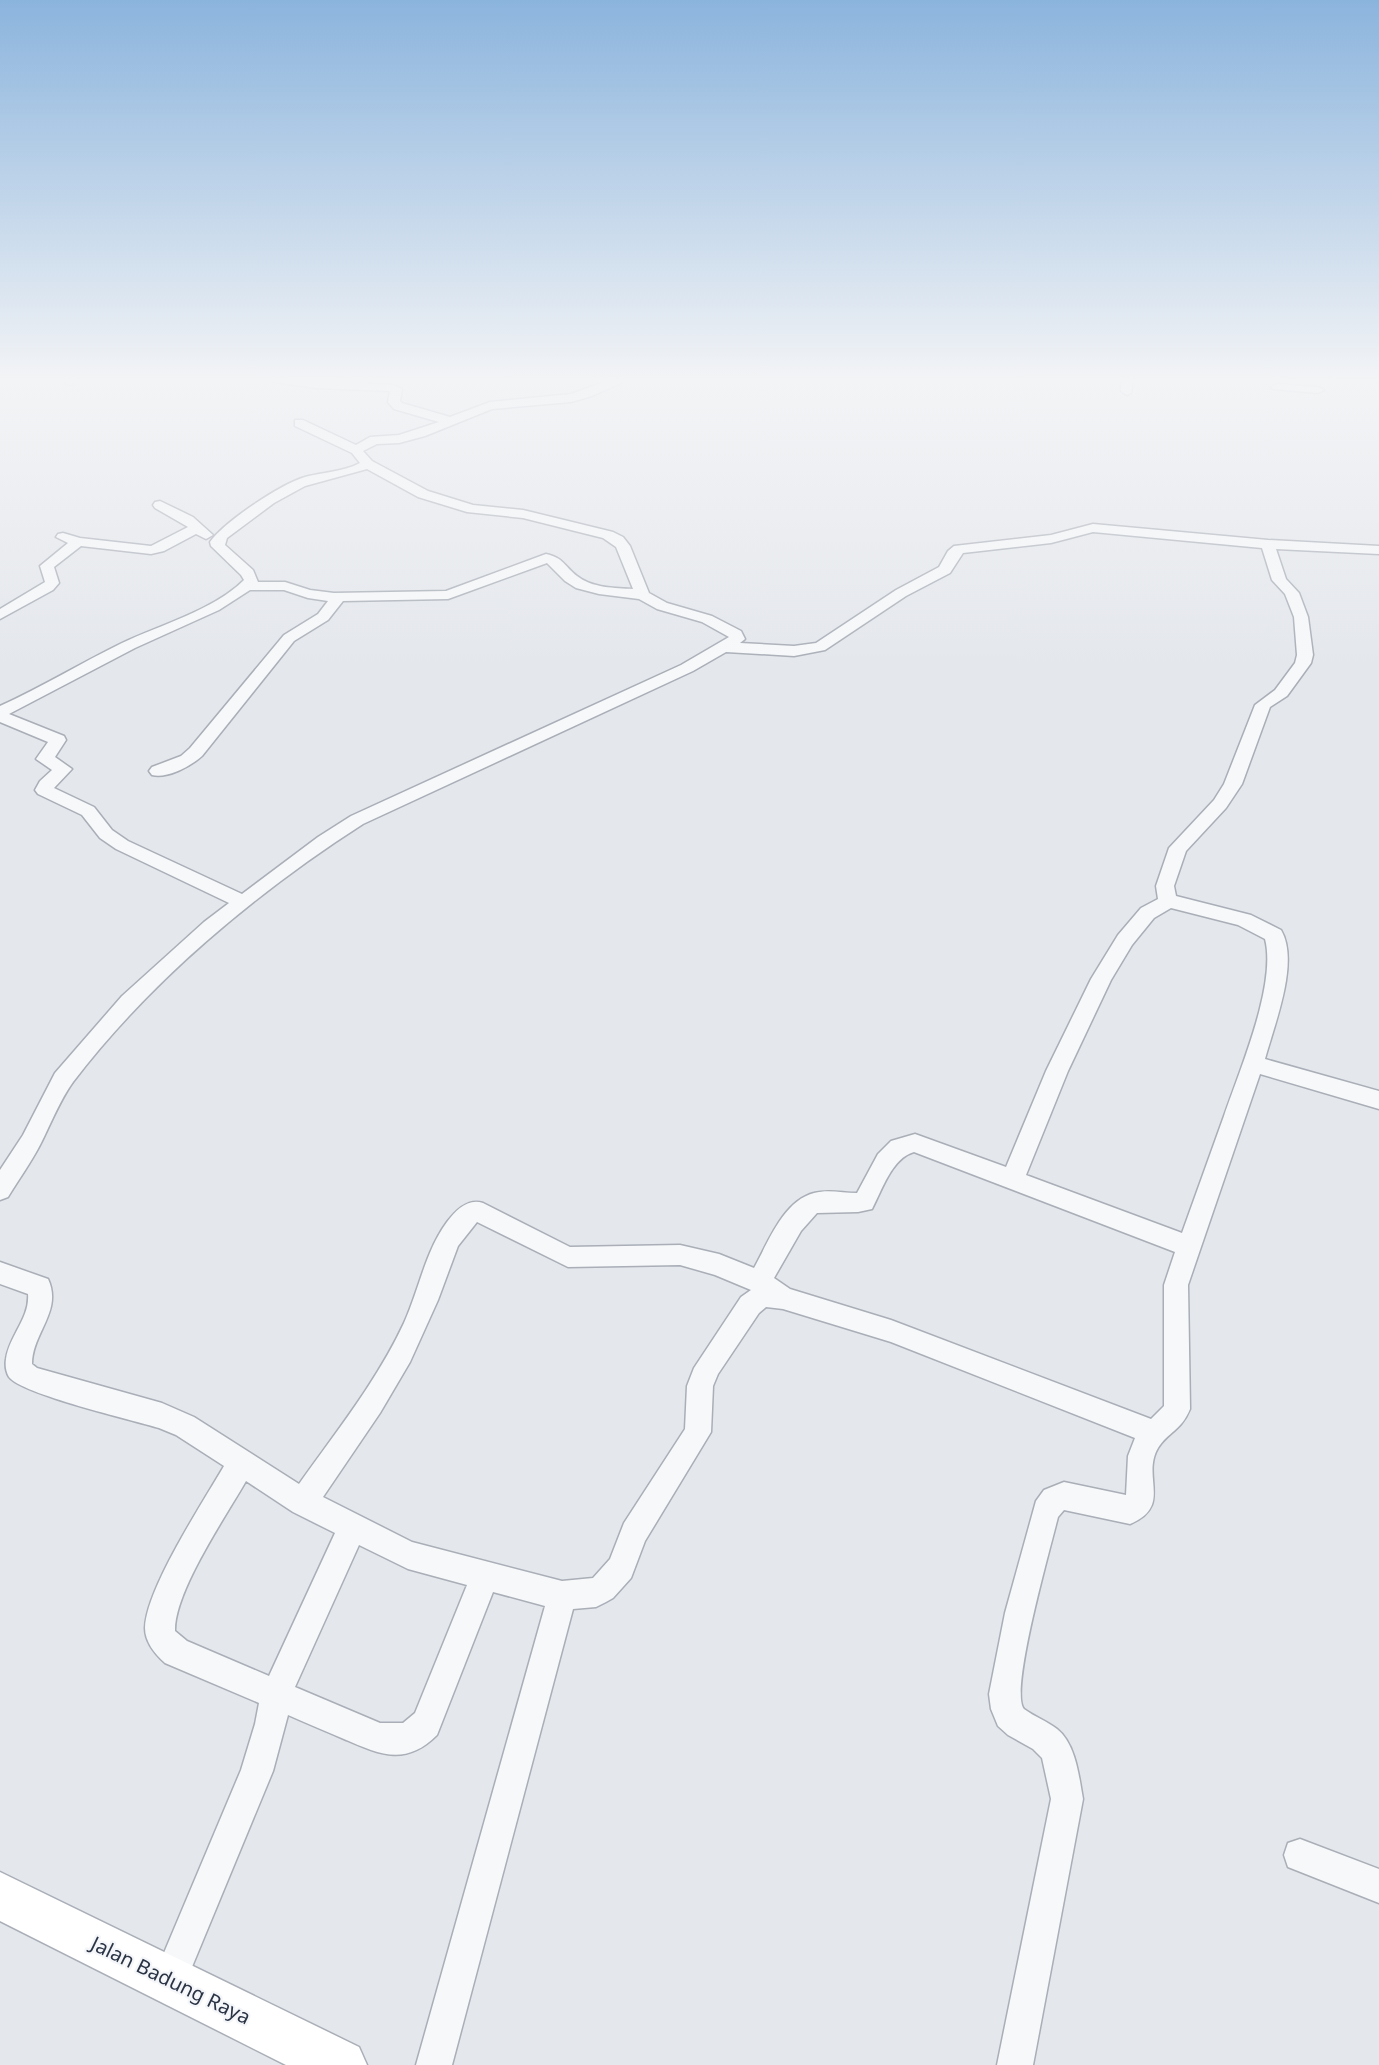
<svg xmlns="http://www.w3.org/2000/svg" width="1379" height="2065" font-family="'Noto Sans',sans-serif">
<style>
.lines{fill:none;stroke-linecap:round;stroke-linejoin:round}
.street-casing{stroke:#a9aeb7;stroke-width:3}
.secondary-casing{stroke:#a9aeb7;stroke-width:3}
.street{fill:#f7f8fa;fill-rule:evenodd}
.secondary{fill:#fff;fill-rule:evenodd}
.labels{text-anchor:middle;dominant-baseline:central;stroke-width:4.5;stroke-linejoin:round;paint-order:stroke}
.near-street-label{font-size:20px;fill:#2b3445;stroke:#f4f6f9}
</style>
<rect width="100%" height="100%" fill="#e4e7ec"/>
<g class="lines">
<g class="street-casing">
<g id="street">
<path d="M 70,378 L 85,378 L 70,385 L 64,382 Z"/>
<path d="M 264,378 L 393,385 L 402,389 L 400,401 L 402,403 L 450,417 L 490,402 L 571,394 L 616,378 L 632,378 L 592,396 L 571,402 L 492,409 L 425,436 L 399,443 L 377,444 L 363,451 L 372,461 L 428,491 L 473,505 L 523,510 L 613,532 L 623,537 L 630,546 L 649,593 L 667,603 L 712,616 L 741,631 L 745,639 L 740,643 L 794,646 L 816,643 L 896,590 L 939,567 L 948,551 L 954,546 L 1051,535 L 1093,524 L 1268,540 L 1379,546 L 1379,554 L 1276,549 L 1286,579 L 1299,593 L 1308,617 L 1313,655 L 1311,663 L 1287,696 L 1270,707 L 1242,784 L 1226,808 L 1186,851 L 1174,886 L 1176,896 L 1251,915 L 1281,930 C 1300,962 1274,1025 1265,1059 L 1379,1091 L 1379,1109 L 1260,1074 L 1188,1285 L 1190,1409 C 1181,1431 1168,1432 1158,1448 C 1141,1477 1173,1506 1130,1524 L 1064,1510 L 1058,1517 C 1051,1546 1009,1692 1024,1709 C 1035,1717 1047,1721 1057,1729 C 1076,1744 1079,1777 1083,1799 L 1033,2065 L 997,2065 L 1051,1799 L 1042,1758 L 1033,1749 L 1008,1735 L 998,1726 L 991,1709 L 989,1694 L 1005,1613 L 1036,1501 L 1044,1490 L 1064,1482 L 1126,1495 L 1128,1456 L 1135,1438 L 891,1342 L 783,1309 L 766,1307 L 759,1313 L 718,1374 L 713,1386 L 711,1432 L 645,1541 L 631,1578 L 613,1598 L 606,1602 L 596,1607 L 573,1609 L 452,2065 L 416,2065 L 545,1606 L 493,1592 L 437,1735 C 405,1767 379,1754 344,1739 C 325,1731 306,1723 288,1715 L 273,1771 L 182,1991 L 170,1996 L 158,1991 L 153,1979 L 241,1770 L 255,1724 L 259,1703 L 165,1663 C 155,1654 145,1642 145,1628 C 146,1589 203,1502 224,1466 L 176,1435 L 159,1428 C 133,1420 21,1394 9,1377 C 6,1372 5,1365 6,1359 C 9,1336 30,1318 28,1294 L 0,1284 L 0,1262 L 48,1279 C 63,1311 32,1333 32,1364 L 37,1368 L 162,1403 L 194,1417 L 299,1484 C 336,1432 377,1381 404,1323 C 419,1290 425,1252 447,1222 C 456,1210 468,1198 483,1203 L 570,1247 L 680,1245 L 719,1254 L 754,1268 C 768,1243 783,1201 814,1193 C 828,1189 843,1193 857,1193 L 878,1154 L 891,1141 L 915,1134 L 1006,1167 L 1046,1071 L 1091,979 L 1118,935 L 1141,908 L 1158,899 L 1156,886 L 1169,848 L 1214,800 L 1224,784 L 1255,705 L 1275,690 L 1295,663 L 1297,655 L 1294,617 L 1285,594 L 1272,580 L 1262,548 L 1093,532 L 1051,543 L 963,553 L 950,573 L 906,596 L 825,650 L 794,656 L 726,652 L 693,671 L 363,824 C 257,892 150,981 73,1082 C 60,1100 51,1123 41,1143 C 32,1161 19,1179 8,1197 L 0,1200 L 0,1170 L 23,1135 L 55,1073 L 122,996 L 204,922 L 229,903 L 116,849 L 100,838 L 82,815 L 38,794 L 35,790 L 40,781 L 52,770 L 36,759 L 48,742 L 0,722 L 0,706 C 42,687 81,663 122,643 C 160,625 214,610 244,580 L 241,575 L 211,546 L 210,542 C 225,521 281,484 305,477 C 324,472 343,472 360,463 L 352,453 L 295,426 L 295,420 L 303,420 L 356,445 L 370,437 L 399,435 L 439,422 L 394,409 L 388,402 L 390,391 L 316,388 L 270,381 ZM 367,469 L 418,497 L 467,512 L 523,518 L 603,538 L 616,547 L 633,589 C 615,588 592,588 577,576 C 564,566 564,558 546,554 L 446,591 L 334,593 L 310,590 L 285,582 L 258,582 L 253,570 L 225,545 L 227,538 L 274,503 L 305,486 ZM 547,563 L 565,581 L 576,588 L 599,594 L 639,599 L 657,609 L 702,622 L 729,637 L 681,665 L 351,816 L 318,837 L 242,894 L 128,841 L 112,830 L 94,807 L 54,788 L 72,769 L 55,757 L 66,740 L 64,736 L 9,714 L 135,648 L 219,610 L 250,590 L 284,590 L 308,598 L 328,601 L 318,614 L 284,635 L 190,748 L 181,756 L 152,767 L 149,771 L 152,775 C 167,779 191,766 202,756 L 294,641 L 328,620 L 343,601 L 448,599 ZM 1171,908 L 1238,925 L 1265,939 C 1277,984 1239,1072 1224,1116 C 1210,1155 1196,1194 1182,1233 L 1026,1175 L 1068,1071 L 1111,980 L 1132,945 L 1154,918 ZM 914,1152 L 1175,1252 L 1164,1285 L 1164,1406 L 1151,1419 L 891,1320 L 790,1289 L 774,1278 L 801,1231 L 817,1213 L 858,1212 L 872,1209 C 882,1190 892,1158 914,1152 ZM 477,1222 L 568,1267 L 680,1265 L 715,1275 L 751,1290 L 741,1297 L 694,1368 L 687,1386 L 685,1429 L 624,1523 L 610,1559 L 593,1578 L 562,1581 L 412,1542 L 323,1497 L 380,1413 L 410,1362 L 438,1300 L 458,1246 ZM 246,1481 L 293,1512 L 335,1533 L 269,1676 L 187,1641 L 175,1631 C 174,1592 226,1516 246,1481 ZM 359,1545 L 408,1569 L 467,1585 L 415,1713 L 403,1723 L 380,1723 L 295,1687 Z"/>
<path d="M 785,378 L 798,378 L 792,381 Z"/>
<path d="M 1121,378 L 1133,378 L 1131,393 L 1127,395 L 1121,391 Z"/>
<path d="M 1332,378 L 1379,378 L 1379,382 L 1337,382 L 1333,381 Z"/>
<path d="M 1277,384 L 1318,387 L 1324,390 L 1318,393 L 1273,389 L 1271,387 Z"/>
<path d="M 160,501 L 193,517 L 213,535 L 206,539 L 196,534 L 164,551 L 151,554 L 81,546 L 54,567 L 59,583 L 53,590 L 0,619 L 0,609 L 45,582 L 40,566 L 68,543 L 56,537 L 58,534 L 63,533 L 80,538 L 151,546 L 188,527 L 155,508 L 153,505 L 155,502 Z"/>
<path d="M 1300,1839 L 1379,1869 L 1379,1903 L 1288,1867 L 1284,1855 L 1288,1843 Z"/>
</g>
</g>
<g class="secondary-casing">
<path id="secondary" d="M 0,1872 L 359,2047 L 367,2065 L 286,2065 L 0,1921 Z"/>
</g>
<use href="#street" class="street"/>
<use href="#secondary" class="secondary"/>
</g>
<linearGradient id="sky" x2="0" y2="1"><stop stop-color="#8bb4dd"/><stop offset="0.57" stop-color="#f3f4f6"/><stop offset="1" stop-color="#f3f4f6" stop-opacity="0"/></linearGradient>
<rect width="1379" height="667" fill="url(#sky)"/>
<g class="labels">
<g class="near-street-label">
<text transform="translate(171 1980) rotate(26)">Jalan Badung Raya</text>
</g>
</g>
</svg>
